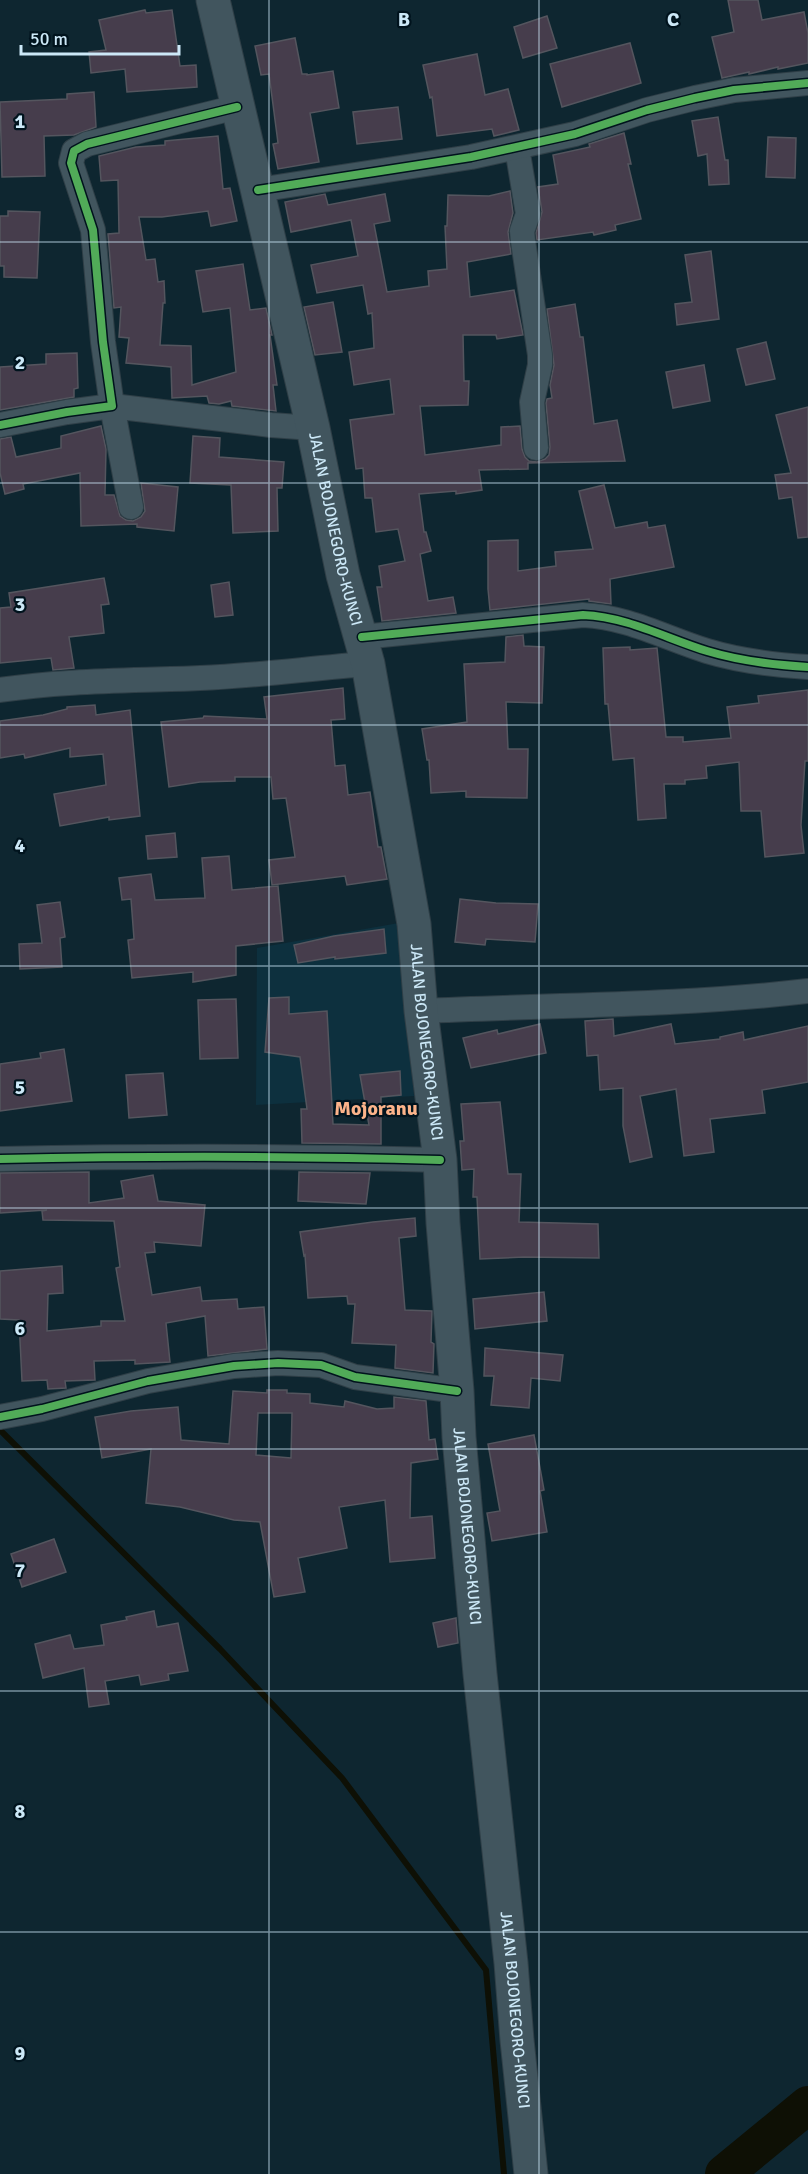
<svg xmlns="http://www.w3.org/2000/svg" width="808" height="2174" font-family="Signika,sans-serif">
<style>
.built{fill:#0d303e}
.lines{fill:none;stroke-linecap:round;stroke-linejoin:round}
.stream{stroke:#0e1005;stroke-width:6}
.river{stroke:#0e1005;stroke-width:38}
.building{fill:#463d4c;stroke:#54555e;stroke-width:1.5;fill-rule:evenodd}
.street-casing{stroke:#2f3f47;stroke-width:26}
.secondary-casing{stroke:#2f3f47;stroke-width:35}
.street{stroke:#41555e;stroke-width:24}
.secondary{stroke:#41555e;stroke-width:33}
.cycleway-casing{stroke:#00131d;stroke-width:11}
.cycleway{stroke:#51ab58;stroke-width:8}
.grid{fill:none;stroke:#cce8f7;stroke-width:1.5;stroke-opacity:0.55}
.labels{text-anchor:middle;dominant-baseline:central;stroke-width:4.5;stroke-linejoin:round;paint-order:stroke}
.street-label{font-size:16px;fill:#cce8f7;stroke:#00131d}
.quarter-label{font-size:20px;font-weight:bold;fill:#fbb38a;stroke:#00131d}
.grid-label{font-size:20px;text-anchor:middle;font-weight:bold;fill:#cce8f7;stroke:#00131d;stroke-width:4.5;stroke-linejoin:round;paint-order:stroke}
</style>
<rect width="100%" height="100%" fill="#0e2630"/>
<path class="built" d="M 399,923 L 414,1096 L 256,1105 L 257,948 Z"/>
<g class="lines">
<path class="stream" d="M 0,1430 L 220,1649 L 342,1778 L 486,1970 L 504,2174"/>
<path class="river" d="M 724,2174 L 808,2105"/>
</g>
<g class="building">
<path d="M 728,0 L 758,0 L 762,20 L 804,12 L 808,33 L 808,63 L 778,69 L 778,67 L 749,74 L 749,72 L 722,78 L 712,37 L 734,32 Z"/>
<path d="M 145,10 L 146,13 L 172,10 L 180,66 L 196,65 L 197,87 L 127,92 L 125,69 L 91,73 L 89,52 L 106,50 L 99,20 Z"/>
<path d="M 547,16 L 557,48 L 523,58 L 514,27 Z"/>
<path d="M 295,38 L 302,74 L 307,74 L 307,75 L 333,71 L 339,108 L 310,113 L 319,162 L 278,169 L 273,144 L 278,143 L 269,74 L 261,75 L 255,46 Z"/>
<path d="M 630,43 L 641,83 L 562,107 L 550,64 Z"/>
<path d="M 477,54 L 485,95 L 508,89 L 519,130 L 494,136 L 492,129 L 437,136 L 432,97 L 430,98 L 423,65 Z"/>
<path d="M 94,92 L 96,127 L 74,135 L 44,136 L 45,176 L 2,177 L 0,102 L 67,99 L 67,94 Z"/>
<path d="M 398,107 L 402,139 L 357,144 L 353,112 Z"/>
<path d="M 718,117 L 725,160 L 728,160 L 729,184 L 709,185 L 707,154 L 698,156 L 692,121 Z"/>
<path d="M 624,133 L 631,164 L 628,164 L 641,219 L 615,225 L 616,230 L 594,235 L 593,232 L 537,240 L 536,233 L 542,212 L 538,187 L 558,184 L 553,155 L 590,147 L 589,144 Z"/>
<path d="M 218,136 L 223,189 L 230,188 L 237,221 L 211,226 L 208,211 L 162,217 L 139,217 L 146,260 L 155,259 L 158,282 L 164,281 L 165,303 L 163,303 L 160,345 L 191,346 L 192,385 L 236,372 L 230,308 L 203,312 L 196,271 L 243,264 L 250,310 L 266,308 L 272,335 L 270,335 L 277,385 L 273,385 L 276,411 L 232,406 L 231,401 L 219,404 L 209,403 L 207,396 L 172,398 L 171,367 L 126,363 L 129,338 L 119,337 L 121,307 L 114,308 L 108,234 L 119,233 L 118,180 L 101,181 L 99,156 L 136,147 L 165,145 L 165,141 Z"/>
<path d="M 768,137 L 796,138 L 795,178 L 766,177 Z"/>
<path d="M 510,191 L 513,213 L 508,232 L 511,254 L 467,262 L 470,297 L 514,290 L 523,335 L 497,339 L 496,335 L 463,335 L 464,381 L 469,381 L 468,405 L 420,406 L 425,455 L 501,445 L 501,427 L 520,426 L 522,449 L 525,457 L 529,461 L 537,462 L 545,459 L 549,455 L 550,447 L 546,403 L 547,399 L 552,398 L 550,385 L 554,365 L 547,309 L 575,304 L 580,337 L 583,337 L 594,424 L 617,420 L 625,461 L 528,463 L 528,469 L 479,470 L 482,490 L 456,494 L 456,491 L 419,494 L 424,532 L 426,532 L 431,551 L 420,554 L 428,601 L 453,597 L 456,613 L 382,621 L 377,587 L 382,587 L 379,566 L 405,561 L 398,529 L 376,532 L 372,498 L 365,498 L 363,468 L 356,469 L 350,420 L 394,414 L 390,379 L 354,385 L 349,352 L 374,348 L 372,313 L 368,314 L 363,285 L 317,293 L 311,265 L 358,256 L 351,220 L 291,232 L 285,202 L 325,194 L 328,205 L 385,194 L 390,221 L 374,224 L 387,292 L 429,286 L 428,271 L 447,269 L 445,226 L 447,226 L 448,195 L 489,196 Z"/>
<path d="M 8,211 L 40,212 L 37,278 L 4,277 L 4,266 L 0,266 L 0,216 L 8,216 Z"/>
<path d="M 711,251 L 719,319 L 677,325 L 675,304 L 692,302 L 685,255 Z"/>
<path d="M 333,302 L 342,352 L 315,355 L 304,307 Z"/>
<path d="M 766,342 L 775,379 L 746,385 L 737,349 Z"/>
<path d="M 77,353 L 78,388 L 74,389 L 74,397 L 0,410 L 0,367 L 46,364 L 46,354 Z"/>
<path d="M 704,365 L 710,401 L 673,408 L 666,372 Z"/>
<path d="M 808,407 L 808,537 L 798,538 L 792,497 L 779,499 L 775,475 L 791,473 L 776,415 Z"/>
<path d="M 101,426 L 106,449 L 105,495 L 114,495 L 120,516 L 126,520 L 133,521 L 141,517 L 145,511 L 141,483 L 178,487 L 174,531 L 137,527 L 137,524 L 81,526 L 80,473 L 23,484 L 24,489 L 5,494 L 0,473 L 0,439 L 11,437 L 16,457 L 61,448 L 61,436 Z"/>
<path d="M 193,436 L 220,438 L 219,457 L 284,462 L 282,488 L 277,488 L 278,531 L 233,533 L 231,485 L 190,483 Z"/>
<path d="M 604,485 L 615,528 L 647,522 L 648,528 L 665,525 L 674,567 L 610,579 L 611,604 L 589,601 L 589,599 L 490,610 L 488,589 L 488,541 L 518,540 L 518,571 L 556,566 L 555,552 L 593,549 L 579,491 Z"/>
<path d="M 104,578 L 109,604 L 101,605 L 104,633 L 69,637 L 74,668 L 53,670 L 51,658 L 0,663 L 0,608 L 11,607 L 9,593 Z"/>
<path d="M 229,582 L 233,615 L 215,617 L 211,585 Z"/>
<path d="M 523,635 L 524,646 L 544,647 L 542,703 L 506,702 L 508,749 L 528,749 L 527,798 L 466,797 L 466,791 L 431,793 L 429,760 L 427,760 L 422,729 L 467,722 L 464,664 L 505,662 L 506,637 Z"/>
<path d="M 630,647 L 630,650 L 657,648 L 666,737 L 683,737 L 683,742 L 731,738 L 727,707 L 759,703 L 758,696 L 808,690 L 808,761 L 805,761 L 801,825 L 804,853 L 765,857 L 761,811 L 741,811 L 739,762 L 706,766 L 707,778 L 685,780 L 685,784 L 664,784 L 666,818 L 638,820 L 634,758 L 613,760 L 608,704 L 605,704 L 603,648 Z"/>
<path d="M 343,688 L 345,719 L 331,720 L 335,766 L 345,765 L 348,795 L 370,792 L 378,847 L 381,847 L 387,879 L 347,885 L 345,876 L 272,885 L 269,860 L 295,857 L 286,798 L 273,799 L 271,777 L 235,777 L 235,781 L 200,782 L 169,787 L 161,722 L 203,718 L 204,716 L 267,719 L 264,697 Z"/>
<path d="M 95,705 L 96,715 L 130,710 L 140,816 L 109,820 L 109,817 L 60,826 L 54,794 L 106,785 L 103,754 L 70,757 L 70,748 L 25,758 L 24,754 L 0,758 L 0,721 L 43,715 L 67,709 L 67,707 Z"/>
<path d="M 175,833 L 177,857 L 148,859 L 146,836 Z"/>
<path d="M 229,856 L 232,890 L 278,886 L 283,941 L 236,946 L 236,975 L 193,982 L 193,972 L 132,978 L 128,940 L 134,939 L 131,899 L 122,900 L 119,878 L 151,874 L 155,900 L 205,898 L 202,858 Z"/>
<path d="M 460,899 L 496,903 L 538,904 L 535,942 L 486,939 L 485,945 L 455,942 Z"/>
<path d="M 60,902 L 65,937 L 60,938 L 62,967 L 20,969 L 19,944 L 42,943 L 37,905 Z"/>
<path d="M 384,929 L 386,953 L 335,959 L 335,957 L 298,963 L 294,945 L 334,936 Z"/>
<path d="M 289,997 L 289,1014 L 327,1011 L 333,1124 L 369,1125 L 360,1075 L 400,1071 L 401,1095 L 381,1097 L 381,1144 L 302,1143 L 301,1109 L 307,1109 L 300,1057 L 265,1052 L 269,998 Z"/>
<path d="M 236,999 L 238,1058 L 200,1059 L 198,1000 Z"/>
<path d="M 613,1019 L 614,1036 L 671,1024 L 675,1044 L 720,1039 L 720,1037 L 743,1032 L 744,1040 L 808,1026 L 808,1082 L 762,1090 L 765,1113 L 710,1119 L 714,1152 L 684,1156 L 676,1089 L 640,1096 L 652,1157 L 630,1162 L 623,1126 L 623,1088 L 600,1090 L 598,1055 L 587,1056 L 585,1021 Z"/>
<path d="M 540,1024 L 546,1053 L 471,1068 L 463,1038 L 497,1030 L 498,1034 Z"/>
<path d="M 64,1049 L 72,1101 L 0,1111 L 0,1064 L 41,1058 L 40,1053 Z"/>
<path d="M 163,1073 L 167,1115 L 129,1118 L 126,1075 Z"/>
<path d="M 500,1102 L 508,1174 L 521,1174 L 519,1222 L 598,1224 L 599,1258 L 524,1257 L 480,1259 L 477,1197 L 473,1197 L 474,1169 L 462,1170 L 460,1141 L 464,1141 L 461,1104 Z"/>
<path d="M 89,1172 L 89,1203 L 124,1198 L 121,1181 L 153,1175 L 158,1201 L 205,1205 L 201,1246 L 154,1242 L 155,1252 L 145,1253 L 152,1295 L 200,1287 L 202,1301 L 237,1299 L 238,1309 L 264,1307 L 267,1349 L 208,1356 L 205,1316 L 166,1323 L 170,1362 L 135,1364 L 135,1360 L 94,1361 L 95,1380 L 65,1381 L 66,1388 L 48,1389 L 47,1380 L 22,1381 L 19,1320 L 0,1319 L 0,1271 L 62,1266 L 63,1293 L 48,1294 L 47,1331 L 101,1326 L 101,1321 L 125,1321 L 116,1268 L 120,1267 L 114,1221 L 43,1220 L 42,1211 L 47,1210 L 0,1213 L 0,1173 Z"/>
<path d="M 299,1172 L 370,1173 L 366,1204 L 298,1201 Z"/>
<path d="M 415,1218 L 416,1236 L 399,1238 L 405,1310 L 432,1311 L 431,1342 L 434,1344 L 433,1373 L 395,1368 L 396,1345 L 352,1343 L 355,1304 L 348,1304 L 347,1296 L 308,1298 L 305,1255 L 304,1256 L 300,1232 L 373,1222 Z"/>
<path d="M 544,1292 L 547,1321 L 475,1329 L 473,1299 Z"/>
<path d="M 485,1348 L 563,1355 L 560,1381 L 531,1378 L 529,1408 L 491,1405 L 494,1376 L 484,1376 Z"/>
<path d="M 267,1390 L 287,1390 L 287,1393 L 310,1394 L 310,1403 L 344,1407 L 345,1401 L 377,1409 L 394,1408 L 394,1397 L 426,1401 L 429,1440 L 435,1439 L 438,1459 L 411,1463 L 410,1518 L 432,1516 L 435,1558 L 390,1562 L 385,1500 L 339,1507 L 347,1548 L 298,1558 L 305,1592 L 274,1597 L 260,1522 L 234,1520 L 180,1507 L 146,1503 L 151,1449 L 102,1458 L 95,1417 L 131,1411 L 178,1407 L 181,1440 L 229,1444 L 233,1391 L 267,1393 ZM 258,1413 L 292,1413 L 291,1458 L 256,1455 Z"/>
<path d="M 534,1435 L 544,1490 L 540,1491 L 547,1532 L 492,1541 L 487,1513 L 500,1511 L 488,1444 Z"/>
<path d="M 54,1539 L 66,1572 L 22,1587 L 11,1554 Z"/>
<path d="M 154,1611 L 157,1627 L 178,1623 L 188,1671 L 168,1674 L 169,1680 L 141,1685 L 139,1675 L 105,1681 L 109,1704 L 89,1707 L 84,1668 L 43,1678 L 35,1644 L 70,1635 L 74,1649 L 104,1645 L 101,1625 L 127,1620 L 126,1617 Z"/>
<path d="M 456,1618 L 458,1643 L 438,1647 L 433,1623 Z"/>
</g>
<g class="lines">
<g class="street-casing">
<g id="street">
<path d="M 517,148 L 528,214 L 522,231 L 523,241 L 540,355 L 540,365 L 532,402 L 536,448"/>
<path d="M 258,190 L 471,157 L 575,134 L 647,110 L 695,98 L 734,90 L 808,83"/>
<path d="M 0,425 L 67,412 L 112,406 L 103,342 L 93,230 L 71,163 L 74,151 L 87,144 L 237,107"/>
<path d="M 131,507 L 112,406 L 271,425 L 313,428"/>
<path d="M 362,637 L 583,615 C 628,617 665,638 707,651 C 740,661 774,665 808,667"/>
<path d="M 0,690 C 66,680 133,681 200,678 C 256,676 312,668 368,664"/>
<path d="M 421,1011 C 550,1005 679,1006 808,991"/>
<path d="M 0,1159 C 147,1156 293,1156 440,1160"/>
<path d="M 0,1417 L 42,1409 L 148,1381 L 234,1366 L 278,1363 L 321,1365 L 355,1377 L 457,1391"/>
</g>
</g>
<g class="secondary-casing">
<g id="secondary">
<path id="s1" d="M 213,0 L 313,428 L 343,575 L 368,664 L 414,924 L 421,1011 L 440,1160 L 443,1223 L 457,1391 L 459,1437 L 480,1674 L 511,1963 L 517,2040 L 531,2174"/>
</g>
</g>
<use href="#street" class="street"/>
<use href="#secondary" class="secondary"/>
<g class="cycleway-casing">
<g id="cycleway">
<path d="M 258,190 L 471,157 L 575,134 L 647,110 L 695,98 L 734,90 L 808,83"/>
<path d="M 0,425 L 67,412 L 112,406 L 103,342 L 93,230 L 71,163 L 74,151 L 87,144 L 237,107"/>
<path d="M 362,637 L 583,615 C 628,617 665,638 707,651 C 740,661 774,665 808,667"/>
<path d="M 0,1159 C 147,1156 293,1156 440,1160"/>
<path d="M 0,1417 L 42,1409 L 148,1381 L 234,1366 L 278,1363 L 321,1365 L 355,1377 L 457,1391"/>
</g>
</g>
<use href="#cycleway" class="cycleway"/>
</g>
<path class="grid" d="M 269,0 L 269,2174M 539,0 L 539,2174M 0,242 L 808,242M 0,483 L 808,483M 0,725 L 808,725M 0,966 L 808,966M 0,1208 L 808,1208M 0,1449 L 808,1449M 0,1691 L 808,1691M 0,1932 L 808,1932"/>
<g class="labels">
<g class="street-label">
<text stroke="none"><textPath href="#s1" startOffset="543">JALAN BOJONEGORO-KUNCI</textPath></text>
<text stroke="none"><textPath href="#s1" startOffset="1065">JALAN BOJONEGORO-KUNCI</textPath></text>
<text stroke="none"><textPath href="#s1" startOffset="1551">JALAN BOJONEGORO-KUNCI</textPath></text>
<text stroke="none"><textPath href="#s1" startOffset="2037">JALAN BOJONEGORO-KUNCI</textPath></text>
</g>
<g class="quarter-label">
<text x="376" y="1108">Mojoranu</text>
</g>
</g>
<g class="grid-label">
<text x="404" y="26">B</text>
<text x="673" y="26">C</text>
<text x="20" y="128">1</text>
<text x="20" y="369">2</text>
<text x="20" y="611">3</text>
<text x="20" y="852">4</text>
<text x="20" y="1094">5</text>
<text x="20" y="1335">6</text>
<text x="20" y="1577">7</text>
<text x="20" y="1818">8</text>
<text x="20" y="2060">9</text>
</g>
<path d="M21 45v9h158v-9" fill="none" stroke="#cce8f7" stroke-width="3"/>
<text x="30" y="45" font-size="18" fill="#cce8f7" stroke="#00131d" stroke-width="4.5" paint-order="stroke">50 m</text>
</svg>
